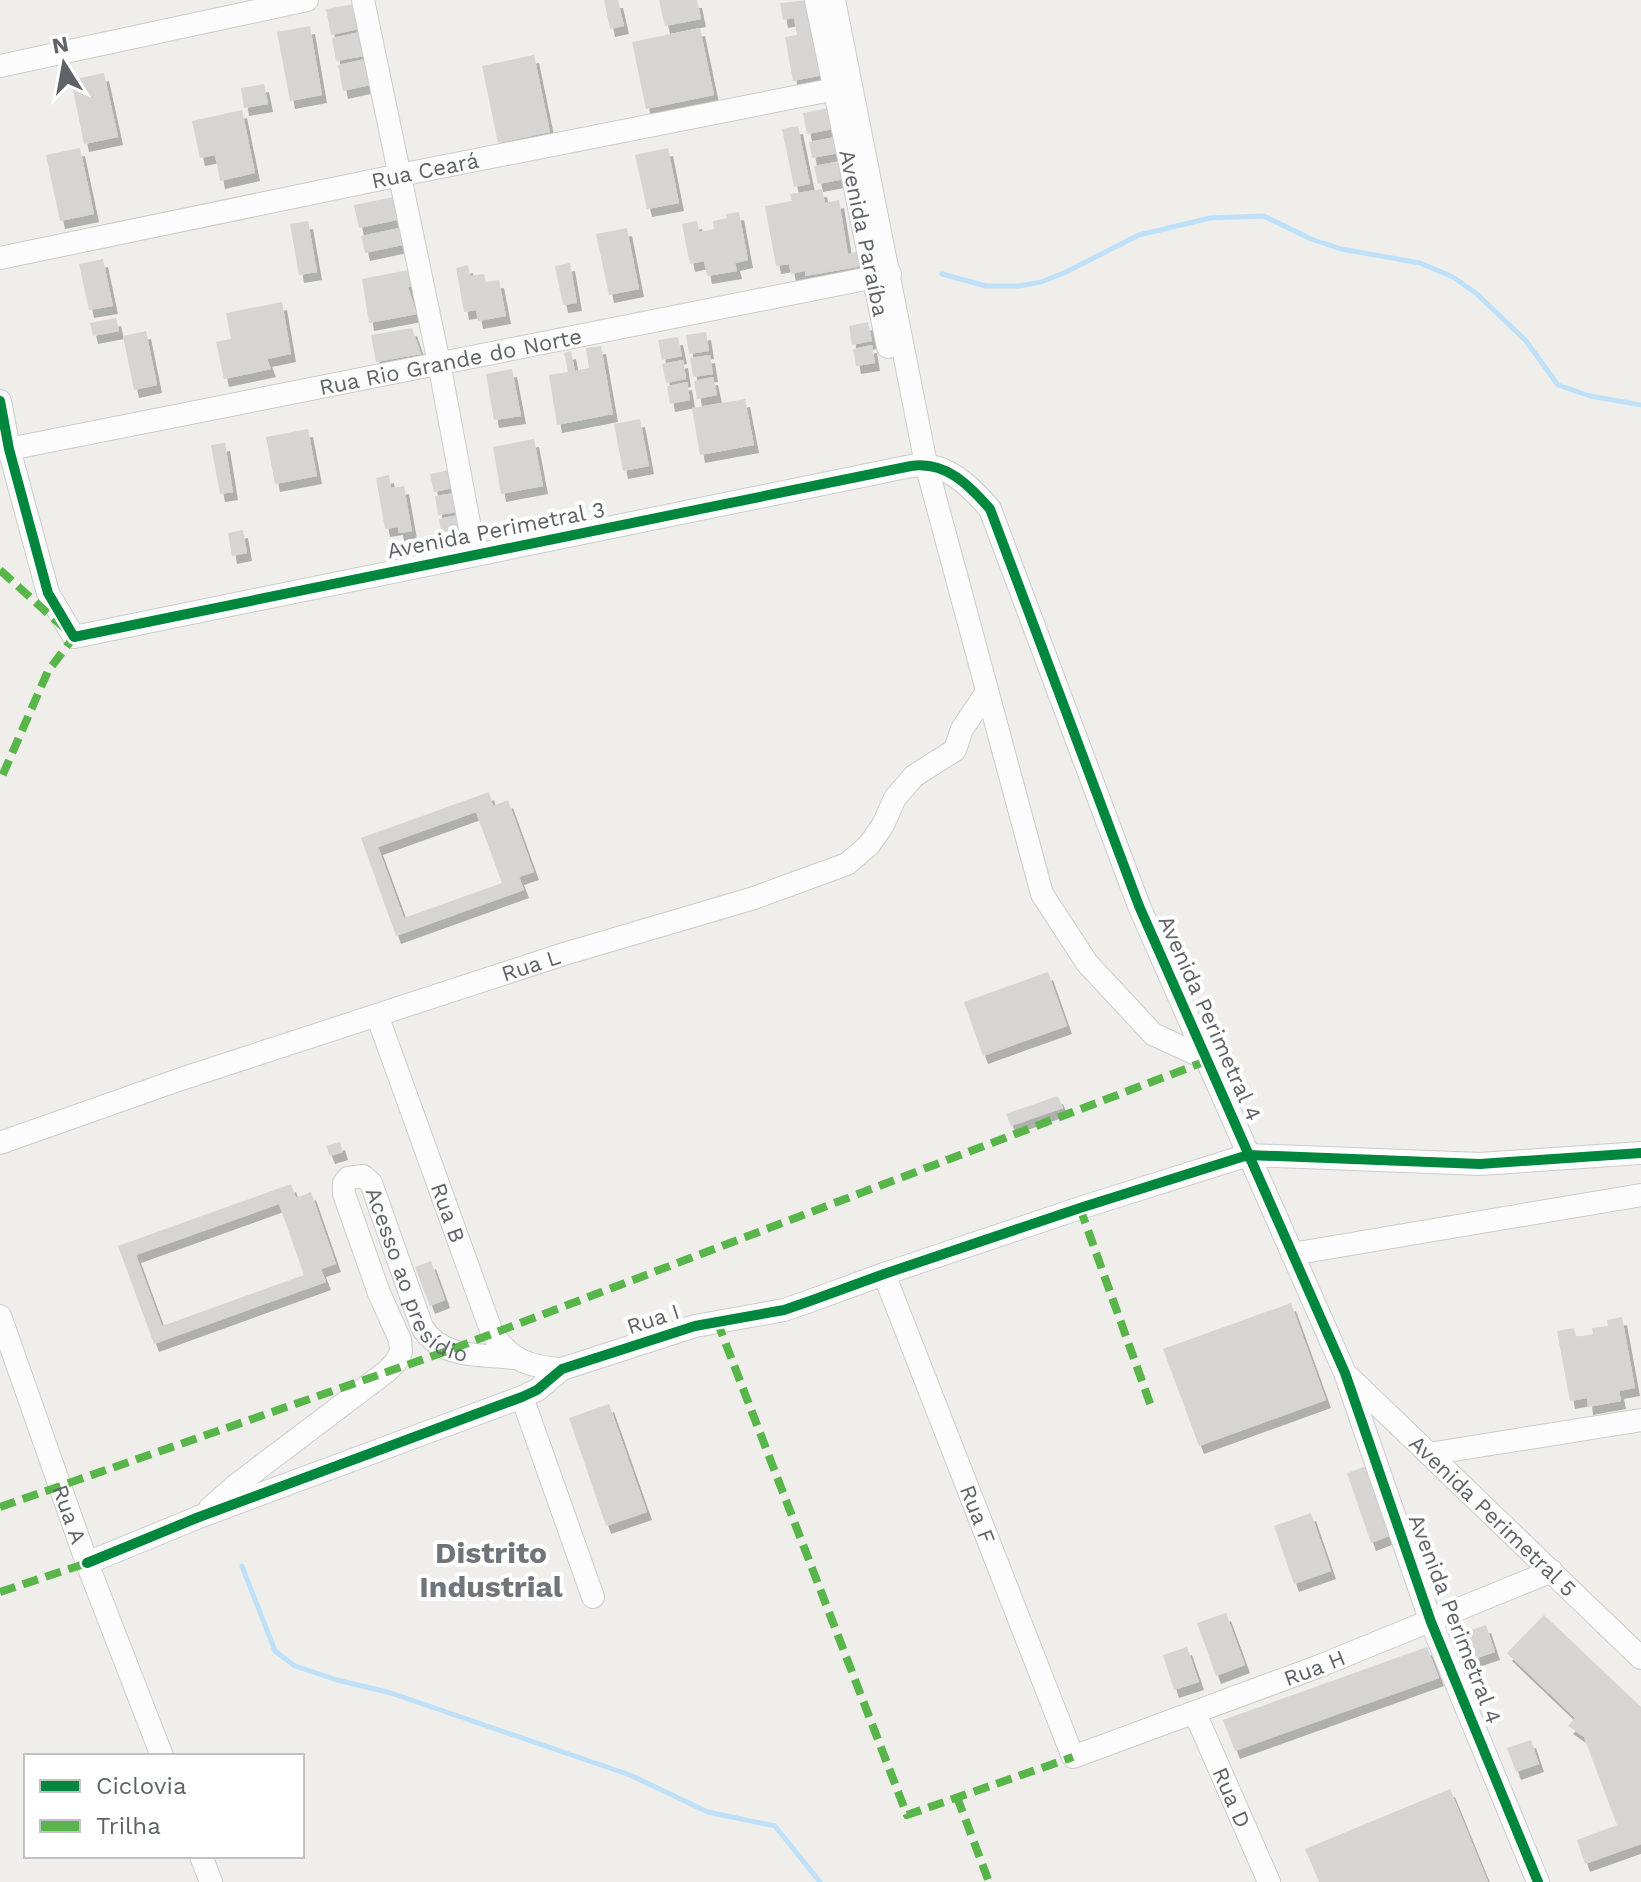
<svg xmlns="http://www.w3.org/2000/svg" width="1641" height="1882" font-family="'Work Sans',sans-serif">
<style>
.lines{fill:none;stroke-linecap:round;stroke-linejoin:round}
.stream{stroke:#bfe0f9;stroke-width:5}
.building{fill:#d6d5d3;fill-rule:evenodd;filter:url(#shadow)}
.minor-casing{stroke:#cbcccc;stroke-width:24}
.minor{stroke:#fdfcfc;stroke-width:22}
.quiet{stroke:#58b549;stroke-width:8;stroke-dasharray:16 8;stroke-linecap:butt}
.cycleway-casing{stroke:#fff;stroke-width:15}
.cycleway{stroke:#00873e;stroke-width:10}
.labels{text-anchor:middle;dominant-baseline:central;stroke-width:8;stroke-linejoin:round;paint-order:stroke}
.street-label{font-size:22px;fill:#5f6368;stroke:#fff}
.district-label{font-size:30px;font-weight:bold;fill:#70757a;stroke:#fff}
</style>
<defs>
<filter id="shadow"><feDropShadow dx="5" dy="8" stdDeviation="0" flood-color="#0004"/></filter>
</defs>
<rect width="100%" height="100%" fill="#efeeea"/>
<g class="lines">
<g class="stream">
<path d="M 942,274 L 986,286 L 1019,286 L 1041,282 L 1064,273 L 1139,235 L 1210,218 L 1264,216 L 1311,239 L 1341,249 L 1420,263 L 1453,277 L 1476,293 L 1526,341 L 1558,385 L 1590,396 L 1641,405"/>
<path d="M 242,1566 L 275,1651 L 295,1666 L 337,1680 L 391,1693 L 630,1775 L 708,1812 L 775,1826 L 820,1882"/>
</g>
</g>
<g class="building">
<path d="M 604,0 L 618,0 L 624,26 L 610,29 Z"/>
<path d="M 659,0 L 697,0 L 701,19 L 665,26 Z"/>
<path d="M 808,0 L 828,74 L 793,81 L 785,37 L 797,35 L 794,18 L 783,20 L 780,3 Z"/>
<path d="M 354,4 L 359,29 L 331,35 L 326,9 Z"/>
<path d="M 310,26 L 322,95 L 290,101 L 277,32 Z"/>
<path d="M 700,28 L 714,95 L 646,109 L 632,42 Z"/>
<path d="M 360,32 L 364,56 L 336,61 L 332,38 Z"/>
<path d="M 534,55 L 550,132 L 498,143 L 482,66 Z"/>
<path d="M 365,59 L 370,85 L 343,91 L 338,65 Z"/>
<path d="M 104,73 L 118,137 L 84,144 L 71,80 Z"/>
<path d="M 264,84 L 268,104 L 244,108 L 241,88 Z"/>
<path d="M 835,107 L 839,128 L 807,134 L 803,113 Z"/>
<path d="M 242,110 L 255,173 L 220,181 L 215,155 L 200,158 L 192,121 Z"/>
<path d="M 798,126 L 810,184 L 794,187 L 782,129 Z"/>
<path d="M 841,136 L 844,152 L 812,158 L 809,142 Z"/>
<path d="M 80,148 L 94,214 L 60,221 L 46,155 Z"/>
<path d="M 668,148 L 679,203 L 647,209 L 635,155 Z"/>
<path d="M 846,160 L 850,178 L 818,184 L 814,166 Z"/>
<path d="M 822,189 L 825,203 L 839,200 L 848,254 L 860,251 L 863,266 L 805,276 L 805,271 L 791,274 L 789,264 L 776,266 L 765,206 L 792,201 L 790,194 Z"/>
<path d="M 398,196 L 402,219 L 359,228 L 354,205 Z"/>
<path d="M 739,212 L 748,260 L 735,263 L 737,271 L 707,276 L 704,261 L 690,264 L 682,224 L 697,221 L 699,232 L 714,229 L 713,221 L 727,218 L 726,214 Z"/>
<path d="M 308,221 L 317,272 L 299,275 L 290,224 Z"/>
<path d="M 404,227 L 407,244 L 365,253 L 361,236 Z"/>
<path d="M 627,228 L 639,289 L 609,295 L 596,234 Z"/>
<path d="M 103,259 L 113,306 L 89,310 L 79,264 Z"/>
<path d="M 570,263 L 577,303 L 563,305 L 555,266 Z"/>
<path d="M 468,265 L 470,276 L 484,274 L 486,282 L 499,280 L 506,316 L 478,321 L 476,310 L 464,312 L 456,268 Z"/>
<path d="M 413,269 L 416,286 L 408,287 L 417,314 L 369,323 L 362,279 Z"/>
<path d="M 282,302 L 291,354 L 267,359 L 271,369 L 224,379 L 216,342 L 231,339 L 226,313 Z"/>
<path d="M 116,318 L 119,331 L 93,336 L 90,323 Z"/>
<path d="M 868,322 L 872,341 L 852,345 L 849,326 Z"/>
<path d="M 412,328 L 421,354 L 376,362 L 371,335 Z"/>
<path d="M 146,331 L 157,385 L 134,390 L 123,336 Z"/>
<path d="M 706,332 L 709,351 L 689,354 L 686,335 Z"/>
<path d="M 678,337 L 682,356 L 662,360 L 658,340 Z"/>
<path d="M 872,345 L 875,363 L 856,366 L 853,349 Z"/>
<path d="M 601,346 L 613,414 L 557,425 L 549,375 L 568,372 L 564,353 L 571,351 L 575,371 L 589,368 L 586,348 Z"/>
<path d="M 710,355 L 713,374 L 693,377 L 690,358 Z"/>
<path d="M 683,360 L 686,379 L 666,383 L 662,364 Z"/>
<path d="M 512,369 L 521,416 L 494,420 L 486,374 Z"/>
<path d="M 713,377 L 717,395 L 697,399 L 694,381 Z"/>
<path d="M 687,382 L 690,400 L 670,404 L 667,386 Z"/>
<path d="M 745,399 L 754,445 L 700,455 L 692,408 Z"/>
<path d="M 640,419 L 649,466 L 623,471 L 614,424 Z"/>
<path d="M 308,429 L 317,476 L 275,484 L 266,437 Z"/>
<path d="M 534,439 L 543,486 L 501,494 L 493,447 Z"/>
<path d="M 225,443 L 233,492 L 220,494 L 211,445 Z"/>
<path d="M 450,470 L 453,488 L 434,492 L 430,474 Z"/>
<path d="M 389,475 L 391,488 L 404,486 L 412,531 L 399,533 L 398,527 L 385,529 L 376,478 Z"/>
<path d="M 455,493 L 458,512 L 438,515 L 435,496 Z"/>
<path d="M 458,515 L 462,533 L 442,537 L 439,519 Z"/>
<path d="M 243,530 L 247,553 L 232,556 L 228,533 Z"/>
<path d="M 489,792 L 493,806 L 508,800 L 534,872 L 519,877 L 524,890 L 396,936 L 361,838 ZM 476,812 L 502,883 L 404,918 L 378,847 Z"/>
<path d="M 1048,972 L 1067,1026 L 983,1056 L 964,1002 Z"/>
<path d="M 1058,1096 L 1063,1108 L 1011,1126 L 1006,1114 Z"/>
<path d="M 340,1142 L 343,1152 L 330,1156 L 326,1146 Z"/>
<path d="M 291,1184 L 296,1198 L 311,1192 L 336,1264 L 321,1269 L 326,1282 L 154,1344 L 118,1246 ZM 279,1204 L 304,1275 L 162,1326 L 136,1255 Z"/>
<path d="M 431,1261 L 445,1300 L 430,1306 L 415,1267 Z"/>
<path d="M 1291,1303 L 1326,1400 L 1199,1446 L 1163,1349 Z"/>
<path d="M 1622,1317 L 1635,1388 L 1619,1391 L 1621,1401 L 1588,1407 L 1587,1398 L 1570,1401 L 1557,1331 L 1574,1328 L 1576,1337 L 1593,1334 L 1592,1328 L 1608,1326 L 1607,1320 Z"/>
<path d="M 609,1404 L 647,1512 L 606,1526 L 569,1418 Z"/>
<path d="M 1367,1466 L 1392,1535 L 1371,1543 L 1347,1473 Z"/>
<path d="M 1311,1513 L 1331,1571 L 1294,1584 L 1274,1526 Z"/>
<path d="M 1226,1613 L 1245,1665 L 1216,1676 L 1197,1623 Z"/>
<path d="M 1544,1615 L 1641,1707 L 1641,1844 L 1585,1864 L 1577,1840 L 1617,1825 L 1584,1737 L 1568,1726 L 1575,1718 L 1507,1653 Z"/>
<path d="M 1486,1625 L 1495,1652 L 1468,1661 L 1459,1634 Z"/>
<path d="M 1187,1647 L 1199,1682 L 1174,1690 L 1163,1655 Z"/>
<path d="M 1427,1647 L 1439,1678 L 1235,1751 L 1223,1720 Z"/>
<path d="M 1531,1740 L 1539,1764 L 1516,1772 L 1507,1748 Z"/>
<path d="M 1450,1789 L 1488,1882 L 1319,1882 L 1305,1849 Z"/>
</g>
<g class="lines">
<g class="minor-casing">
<g id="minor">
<path d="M 363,0 L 439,363 L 475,555"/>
<path id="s1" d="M 816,0 L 888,347"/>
<path d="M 834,0 L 926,464 L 1042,894 L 1087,963 L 1153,1034 L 1209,1060"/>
<path d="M 0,66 L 307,0"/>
<path id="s2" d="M 0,258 L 400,175 L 851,86"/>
<path d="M 0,401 L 9,449 L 48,593 L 74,637 L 911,466 C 946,461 969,485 990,509 L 1139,906 L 1345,1373 L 1431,1622 L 1538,1882"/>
<path id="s3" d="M 9,449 L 890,274"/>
<path id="s4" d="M 377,1015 L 492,1333 C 511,1361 530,1367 562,1369"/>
<path id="s5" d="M 0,1143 L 181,1079 L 564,954 L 754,898 L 847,864 L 869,845 L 883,825 L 895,798 L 914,776 L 955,750 L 962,729 L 987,692"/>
<path d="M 1292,1254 L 1641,1195"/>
<path id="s6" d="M 884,1274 L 1073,1757 L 1317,1667 L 1552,1571"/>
<path id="s7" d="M 0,1316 L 87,1563 L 162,1756"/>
<path id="s8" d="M 1349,1377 L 1641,1658"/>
<path d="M 522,1397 L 593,1597"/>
<path d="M 1429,1454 L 1641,1420"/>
<path id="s9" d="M 210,1508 L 235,1486 L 386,1372 L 396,1362 L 401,1352 L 400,1340 L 379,1293 L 344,1194 L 344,1183 L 348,1178 L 363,1176 L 371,1183 L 422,1327 C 441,1359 480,1354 513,1358"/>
<path d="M 87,1563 L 199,1517 L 522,1397 L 537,1390 L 562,1369 L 695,1326 L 784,1310 L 810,1301 L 884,1274 L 1080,1208 L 1248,1155 L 1480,1164 L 1641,1153"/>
<path id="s10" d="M 1195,1713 L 1269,1882"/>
<path d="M 201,1856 L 211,1882"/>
</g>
</g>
<use href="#minor" class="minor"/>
<g class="quiet">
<path d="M 0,570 L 74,637 L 48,671 L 0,781"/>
<path d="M 1080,1208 L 1152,1409"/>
<path d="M 717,1321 L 907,1815 L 1073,1757"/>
<path d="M 0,1507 L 447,1351 L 1209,1060"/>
<path d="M 0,1592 L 87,1563"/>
<path d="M 957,1797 L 989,1882"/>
</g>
<g class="cycleway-casing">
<g id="cycleway">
<path d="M 0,401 L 9,449 L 48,593 L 74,637 L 911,466 C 946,461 969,485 990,509 L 1139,906 L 1345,1373 L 1431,1622 L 1538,1882"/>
<path d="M 87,1563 L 199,1517 L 522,1397 L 537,1390 L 562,1369 L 695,1326 L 784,1310 L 810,1301 L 884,1274 L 1080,1208 L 1248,1155 L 1480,1164 L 1641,1153"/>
</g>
</g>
<use href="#cycleway" class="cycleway"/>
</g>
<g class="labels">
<g class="street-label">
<text stroke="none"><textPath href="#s2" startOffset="434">Rua Ceará</textPath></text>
<text stroke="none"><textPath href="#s1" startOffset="238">Avenida Paraíba</textPath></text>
<text stroke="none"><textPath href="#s3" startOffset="450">Rua Rio Grande do Norte</textPath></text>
<text transform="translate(496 530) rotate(-11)">Avenida Perimetral 3</text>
<text stroke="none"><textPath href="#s5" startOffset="560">Rua L</textPath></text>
<text transform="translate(1210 1018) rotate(66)">Avenida Perimetral 4</text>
<text stroke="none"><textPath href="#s4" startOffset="210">Rua B</textPath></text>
<text stroke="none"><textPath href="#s9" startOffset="566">Acesso ao presídio</textPath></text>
<text transform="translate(653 1319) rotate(-18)">Rua I</text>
<text stroke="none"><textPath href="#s7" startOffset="210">Rua A</textPath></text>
<text stroke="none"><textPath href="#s6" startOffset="258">Rua F</textPath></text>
<text stroke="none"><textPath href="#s8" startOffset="200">Avenida Perimetral 5</textPath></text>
<text transform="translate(1455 1619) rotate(69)">Avenida Perimetral 4</text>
<text stroke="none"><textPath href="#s6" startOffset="776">Rua H</textPath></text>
<text stroke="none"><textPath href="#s10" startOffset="92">Rua D</textPath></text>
</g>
<g class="district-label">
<text x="491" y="1552">Distrito<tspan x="491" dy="34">Industrial</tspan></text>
</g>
</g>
<rect x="24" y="1754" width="280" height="104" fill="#ffffff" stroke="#bfc1c3" stroke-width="2"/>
<rect x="40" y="1780" width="40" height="12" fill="#00873e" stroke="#bfc1c3" stroke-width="2"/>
<text x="96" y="1794" font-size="24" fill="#5f6368">Ciclovia</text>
<rect x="40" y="1820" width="40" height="12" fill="#58b549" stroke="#bfc1c3" stroke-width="2"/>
<text x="96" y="1834" font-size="24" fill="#5f6368">Trilha</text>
<g transform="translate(64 64) rotate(349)" stroke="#ffffff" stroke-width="6" paint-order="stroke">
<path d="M0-6L14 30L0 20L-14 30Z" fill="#5f6368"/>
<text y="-12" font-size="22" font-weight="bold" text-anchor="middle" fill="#5f6368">N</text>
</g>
</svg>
